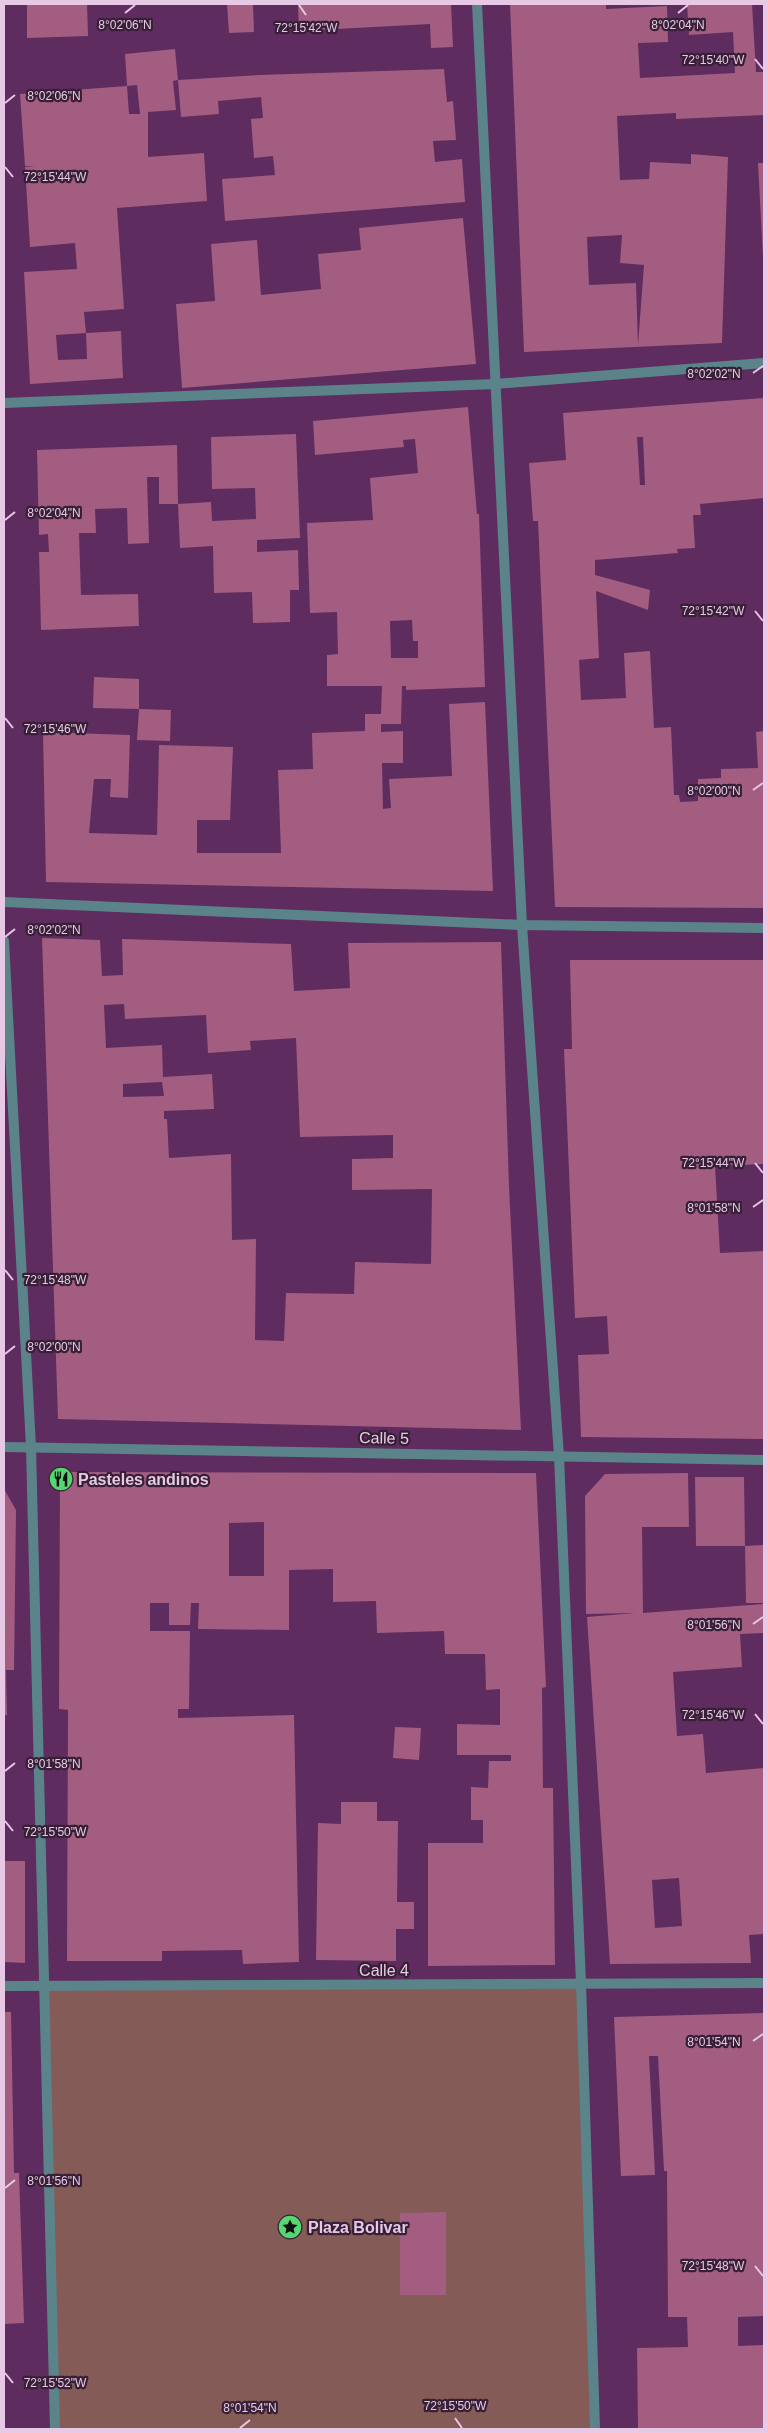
<svg xmlns="http://www.w3.org/2000/svg" width="768" height="2433" font-family="Helvetica,sans-serif">
<style>
.green{fill:#845b56}
.building{fill:#a25d81;fill-rule:evenodd}
.lines{fill:none;stroke-linecap:round;stroke-linejoin:round}
.service{stroke:#5b848a;stroke-width:10}
.minor{stroke:#5b848a;stroke-width:10}
.ticks{fill:none;stroke:#e7c9e5;stroke-width:2}
.labels{text-anchor:middle;dominant-baseline:central;stroke-width:4.5;stroke-linejoin:round;paint-order:stroke}
.street-label{font-size:16px;fill:#e7c9e5;stroke:#372036}
.poi-label{font-size:16px;font-weight:bold;fill:#e7c9e5;stroke:#372036;text-anchor:start}
.ticks-label{font-size:12px;text-anchor:middle;fill:#e7c9e5;stroke:#372036;stroke-width:4.5;stroke-linejoin:round;paint-order:stroke}
</style>
<rect width="100%" height="100%" fill="#5e2c5e"/>
<path class="green" d="M 581,1983 L 595,2429 L 55,2429 L 45,1987 Z"/>
<g class="building">
<path d="M 27,4 L 87,4 L 88,36 L 27,38 Z"/>
<path d="M 227,4 L 253,4 L 254,32 L 229,33 Z"/>
<path d="M 298,4 L 451,4 L 453,47 L 431,48 L 430,24 L 299,31 Z"/>
<path d="M 510,4 L 606,4 L 606,9 L 667,6 L 668,42 L 638,43 L 640,78 L 735,73 L 733,32 L 689,35 L 687,4 L 752,4 L 756,72 L 763,72 L 764,115 L 676,119 L 676,113 L 617,116 L 620,180 L 649,179 L 650,162 L 691,164 L 691,154 L 728,157 L 722,343 L 524,352 ZM 622,235 L 620,263 L 644,265 L 638,345 L 636,283 L 589,285 L 587,237 Z"/>
<path d="M 175,49 L 178,80 L 173,81 L 176,110 L 148,112 L 148,157 L 204,153 L 207,201 L 117,208 L 124,309 L 84,312 L 86,333 L 56,335 L 58,360 L 87,359 L 86,333 L 121,331 L 123,378 L 30,384 L 24,272 L 77,269 L 75,243 L 30,247 L 25,167 L 35,166 L 25,166 L 20,94 L 127,86 L 129,114 L 140,114 L 137,85 L 127,86 L 125,54 Z"/>
<path d="M 444,69 L 447,102 L 453,101 L 456,140 L 433,141 L 435,162 L 462,159 L 465,202 L 225,221 L 222,179 L 275,175 L 273,156 L 254,158 L 251,119 L 263,118 L 261,97 L 218,101 L 219,114 L 181,117 L 178,80 L 259,75 Z"/>
<path d="M 758,163 L 764,163 L 764,257 L 763,257 Z"/>
<path d="M 463,218 L 476,364 L 182,388 L 176,304 L 215,301 L 211,244 L 257,240 L 261,295 L 321,289 L 318,254 L 361,250 L 359,228 Z"/>
<path d="M 764,398 L 764,498 L 700,504 L 701,515 L 693,515 L 695,548 L 677,549 L 678,553 L 595,560 L 595,575 L 650,590 L 648,610 L 596,591 L 599,658 L 579,660 L 581,700 L 626,698 L 624,653 L 650,651 L 654,728 L 671,727 L 674,795 L 679,795 L 680,802 L 698,801 L 698,779 L 721,778 L 721,769 L 758,768 L 756,732 L 764,731 L 764,908 L 555,907 L 538,521 L 533,521 L 529,463 L 566,460 L 563,413 ZM 637,437 L 643,437 L 645,485 L 640,485 Z"/>
<path d="M 468,407 L 477,514 L 479,514 L 485,687 L 406,690 L 406,686 L 402,686 L 401,724 L 381,724 L 381,732 L 403,731 L 403,763 L 382,763 L 383,809 L 391,808 L 389,779 L 452,776 L 449,704 L 485,702 L 493,891 L 46,882 L 43,732 L 130,735 L 128,798 L 110,797 L 111,779 L 94,779 L 89,833 L 157,835 L 159,745 L 233,747 L 230,820 L 197,820 L 197,853 L 281,853 L 278,770 L 313,769 L 312,733 L 365,731 L 365,714 L 381,714 L 382,686 L 327,686 L 327,655 L 338,654 L 337,612 L 310,613 L 307,523 L 373,520 L 370,478 L 418,473 L 415,439 L 403,440 L 404,447 L 315,455 L 313,421 ZM 412,620 L 413,641 L 418,641 L 418,658 L 391,658 L 390,621 Z"/>
<path d="M 296,434 L 300,538 L 257,540 L 257,552 L 298,550 L 299,590 L 290,590 L 290,622 L 253,623 L 252,592 L 214,593 L 213,546 L 180,548 L 178,504 L 159,504 L 159,477 L 147,477 L 149,543 L 128,544 L 127,508 L 95,509 L 96,533 L 79,533 L 81,595 L 138,594 L 139,626 L 41,630 L 39,552 L 49,552 L 48,534 L 39,535 L 37,450 L 177,445 L 178,504 L 211,502 L 212,521 L 256,519 L 255,488 L 212,489 L 211,437 Z"/>
<path d="M 94,677 L 139,679 L 139,709 L 93,708 Z"/>
<path d="M 139,709 L 171,710 L 170,741 L 137,740 Z"/>
<path d="M 42,938 L 100,940 L 102,976 L 123,975 L 122,939 L 291,944 L 294,991 L 350,988 L 348,943 L 501,942 L 509,1187 L 521,1430 L 58,1419 ZM 124,1004 L 125,1019 L 206,1015 L 208,1053 L 251,1050 L 250,1041 L 296,1038 L 300,1137 L 393,1135 L 393,1158 L 352,1159 L 352,1190 L 432,1189 L 431,1264 L 355,1262 L 354,1294 L 286,1293 L 284,1341 L 255,1340 L 256,1239 L 232,1240 L 231,1154 L 169,1158 L 167,1119 L 164,1119 L 164,1111 L 214,1109 L 212,1074 L 163,1077 L 162,1045 L 106,1048 L 104,1005 ZM 162,1082 L 164,1096 L 123,1097 L 123,1084 Z"/>
<path d="M 570,960 L 764,960 L 764,1164 L 715,1166 L 720,1253 L 764,1251 L 764,1439 L 581,1437 L 578,1355 L 609,1354 L 607,1316 L 575,1318 L 564,1049 L 572,1049 Z"/>
<path d="M 71,1472 L 536,1473 L 546,1687 L 542,1688 L 543,1788 L 553,1788 L 555,1965 L 428,1966 L 428,1843 L 483,1843 L 483,1820 L 471,1820 L 471,1787 L 488,1788 L 489,1761 L 511,1761 L 511,1755 L 457,1755 L 457,1724 L 500,1725 L 500,1689 L 486,1690 L 485,1654 L 445,1654 L 444,1631 L 377,1633 L 376,1601 L 333,1602 L 333,1569 L 289,1570 L 289,1630 L 198,1629 L 199,1603 L 191,1603 L 190,1625 L 169,1625 L 169,1603 L 150,1603 L 150,1631 L 190,1631 L 189,1709 L 178,1709 L 178,1718 L 294,1715 L 299,1962 L 243,1964 L 242,1950 L 162,1951 L 162,1961 L 67,1961 L 68,1710 L 59,1709 L 60,1478 L 62,1474 ZM 264,1522 L 264,1576 L 229,1576 L 229,1523 Z"/>
<path d="M 688,1473 L 689,1527 L 642,1527 L 643,1613 L 764,1604 L 764,1633 L 740,1634 L 742,1667 L 673,1672 L 677,1736 L 703,1734 L 706,1773 L 764,1768 L 764,1934 L 749,1935 L 751,1963 L 610,1964 L 587,1617 L 635,1613 L 586,1614 L 585,1496 L 605,1474 ZM 679,1878 L 682,1926 L 655,1928 L 652,1880 Z"/>
<path d="M 695,1477 L 744,1477 L 745,1546 L 696,1546 Z"/>
<path d="M 4,1489 L 16,1510 L 14,1670 L 6,1670 L 7,1715 L 4,1715 Z"/>
<path d="M 764,1545 L 764,1603 L 746,1603 L 745,1546 Z"/>
<path d="M 395,1727 L 421,1728 L 419,1760 L 393,1758 Z"/>
<path d="M 341,1802 L 377,1802 L 377,1821 L 398,1821 L 397,1902 L 414,1902 L 414,1929 L 396,1929 L 396,1961 L 316,1960 L 318,1823 L 341,1824 Z"/>
<path d="M 4,1861 L 25,1861 L 25,1963 L 4,1962 Z"/>
<path d="M 4,2012 L 11,2012 L 14,2173 L 19,2173 L 24,2323 L 4,2324 Z"/>
<path d="M 764,2013 L 764,2316 L 738,2317 L 738,2346 L 764,2345 L 764,2429 L 638,2429 L 637,2348 L 688,2347 L 687,2317 L 668,2317 L 667,2171 L 664,2171 L 658,2056 L 649,2056 L 655,2175 L 621,2176 L 614,2017 Z"/>
<path d="M 446,2212 L 446,2295 L 400,2295 L 400,2213 Z"/>
</g>
<g class="lines">
<path class="service" d="M 581,1983 L 595,2429"/>
<g class="minor">
<path d="M 477,4 L 522,925 L 559,1456 L 581,1983"/>
<path d="M 4,403 L 495,384 L 764,363"/>
<path d="M 4,902 L 522,925 L 764,928"/>
<path d="M 4,941 L 31,1447 L 55,2429"/>
<path d="M 4,1447 L 764,1460"/>
<path d="M 4,1986 L 764,1983"/>
</g>
</g>
<path class="ticks" d="M 299,5 L 306,15M 125,13 L 135,5M 678,13 L 688,5M 755,59 L 763,69M 5,103 L 15,95M 5,167 L 13,177M 753,373 L 763,366M 5,520 L 15,512M 755,611 L 763,621M 5,718 L 13,728M 753,790 L 763,783M 5,937 L 15,929M 755,1163 L 763,1173M 753,1207 L 763,1200M 5,1270 L 13,1280M 5,1354 L 15,1346M 753,1624 L 763,1617M 755,1714 L 763,1724M 5,1771 L 15,1763M 5,1821 L 13,1831M 753,2041 L 763,2034M 5,2188 L 15,2180M 755,2266 L 763,2276M 5,2373 L 13,2383M 455,2418 L 462,2428M 240,2428 L 250,2420"/>
<defs>
<g id="restaurant-disc" transform="scale(1.25)"><circle r="9.5" fill="#56d671" stroke="#372036"/><path d="M-5-6h1v4h1v-4h1v4h1v-4h1v5L-1.5 .5V6h-2V.5L-5-1ZM5-6V6H3V1.5H1.5Q1.5-4 5-6Z" fill="#111"/></g>
<g id="sight-disc" transform="scale(1.25)"><circle r="9.5" fill="#56d671" stroke="#372036"/><path d="M0-6L1.8-2.2L6-1.7L2.9 1.2L3.7 5.4L0 3.3L-3.7 5.4L-2.9 1.2L-6-1.7L-1.8-2.2Z" fill="#111"/></g>
</defs>
<g fill-rule="evenodd">
<use href="#restaurant-disc" x="61" y="1479"/>
<use href="#sight-disc" x="290" y="2227"/>
</g>
<g class="labels">
<g class="street-label">
<text transform="translate(384 1438) rotate(1)">Calle 5</text>
<text x="384" y="1970">Calle 4</text>
</g>
<g class="poi-label">
<text x="78" y="1479">Pasteles andinos</text>
<text x="308" y="2227">Plaza Bolivar</text>
</g>
</g>
<g class="ticks-label">
<text x="125" y="29">8°02'06"N</text>
<text x="678" y="29">8°02'04"N</text>
<text x="306" y="32">72°15'42"W</text>
<text x="713" y="64">72°15'40"W</text>
<text x="54" y="100">8°02'06"N</text>
<text x="55" y="181">72°15'44"W</text>
<text x="714" y="378">8°02'02"N</text>
<text x="54" y="517">8°02'04"N</text>
<text x="713" y="615">72°15'42"W</text>
<text x="55" y="733">72°15'46"W</text>
<text x="714" y="795">8°02'00"N</text>
<text x="54" y="934">8°02'02"N</text>
<text x="713" y="1167">72°15'44"W</text>
<text x="714" y="1212">8°01'58"N</text>
<text x="55" y="1284">72°15'48"W</text>
<text x="54" y="1351">8°02'00"N</text>
<text x="714" y="1629">8°01'56"N</text>
<text x="713" y="1719">72°15'46"W</text>
<text x="54" y="1768">8°01'58"N</text>
<text x="55" y="1836">72°15'50"W</text>
<text x="714" y="2046">8°01'54"N</text>
<text x="54" y="2185">8°01'56"N</text>
<text x="713" y="2270">72°15'48"W</text>
<text x="55" y="2387">72°15'52"W</text>
<text x="455" y="2410">72°15'50"W</text>
<text x="250" y="2412">8°01'54"N</text>
</g>
<rect width="768" height="2433" fill="none" stroke="#e7c9e5" stroke-width="10"/>
</svg>
